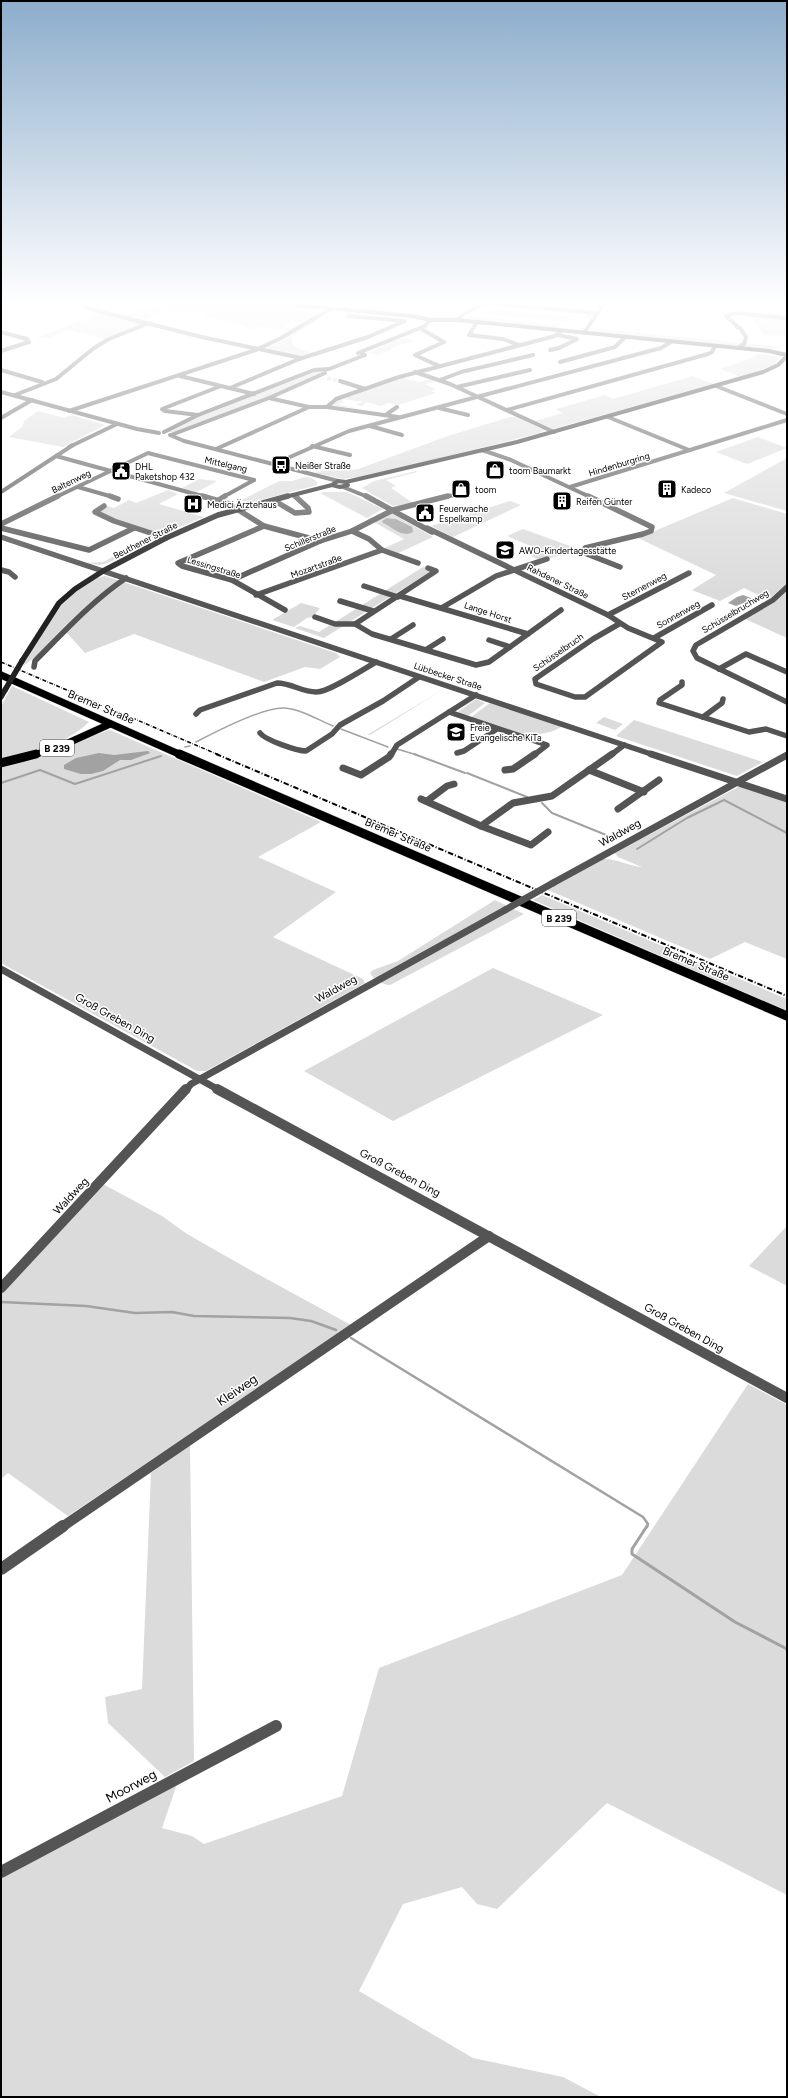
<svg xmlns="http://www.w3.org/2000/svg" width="788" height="2098" font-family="Figtree,sans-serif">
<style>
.green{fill:#dbdbdb;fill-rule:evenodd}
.water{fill:#a2a2a2}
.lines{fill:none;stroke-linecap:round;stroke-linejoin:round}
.stream-far3{stroke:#a2a2a2;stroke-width:1.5}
.stream-far2{stroke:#a2a2a2;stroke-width:2}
.stream-far1{stroke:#a2a2a2;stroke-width:2.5}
.stream{stroke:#a2a2a2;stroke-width:3}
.street-tunnel{stroke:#d9d9d9;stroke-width:4;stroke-dasharray:4 2;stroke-linecap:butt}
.primary-far1-casing{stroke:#dbdbdb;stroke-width:8}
.primary-casing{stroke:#dbdbdb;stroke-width:10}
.street-far4{stroke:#545454;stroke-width:4}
.street-far3{stroke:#545454;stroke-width:5.5}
.street-far2{stroke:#545454;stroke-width:7}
.street-far1{stroke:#545454;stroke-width:10}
.street{stroke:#545454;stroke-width:12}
.secondary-far1{stroke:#212121;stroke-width:4}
.secondary{stroke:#212121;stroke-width:5.5}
.primary-far1{stroke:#000;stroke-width:7}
.primary{stroke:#000;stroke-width:9}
.rail-far1{stroke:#000;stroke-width:1.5;stroke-dasharray:4 1.5 0.5 1.5;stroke-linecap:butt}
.rail{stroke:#000;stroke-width:2;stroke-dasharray:5.5 2 1 2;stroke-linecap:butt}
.street-bridge{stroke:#545454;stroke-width:7}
.secondary-bridge{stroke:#212121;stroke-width:5.5}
.labels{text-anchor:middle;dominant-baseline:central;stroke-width:3;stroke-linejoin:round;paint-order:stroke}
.far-street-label{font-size:9px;fill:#000;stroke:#fff}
.far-poi-label{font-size:9px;fill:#000;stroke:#fff;text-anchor:start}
.shield{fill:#fff;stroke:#4c4c4c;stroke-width:1}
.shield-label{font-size:10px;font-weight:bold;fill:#000}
.street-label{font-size:11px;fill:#000;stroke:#fff}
.near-street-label{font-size:13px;fill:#000;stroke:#fff}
</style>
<rect width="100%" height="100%" fill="#fff"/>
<g class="green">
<path d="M 175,300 L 231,300 L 321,309 L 312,310 L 306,314 L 315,315 L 303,323 L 292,321 L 283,327 L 292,328 L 290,330 L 258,327 L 253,330 L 248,329 L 241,324 L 221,321 L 205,315 L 204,311 L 177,313 L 166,311 L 145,320 L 123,315 L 154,306 L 166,306 Z"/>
<path d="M 424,300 L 460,300 L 457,305 L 462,305 L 460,308 L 441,307 L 442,305 L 440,303 L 424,302 Z"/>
<path d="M 496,309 L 586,318 L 589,313 L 593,313 L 590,319 L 570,317 L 567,321 L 556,321 L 486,314 Z"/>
<path d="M 787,313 L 787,336 L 764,335 L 751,316 L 784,319 Z"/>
<path d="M 98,314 L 143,323 L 105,339 L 68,330 L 50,337 L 35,339 Z"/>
<path d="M 470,316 L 558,325 L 554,328 L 463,318 Z"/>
<path d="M 314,320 L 316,321 L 292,337 L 292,343 L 297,348 L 312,353 L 302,356 L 264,349 L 286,339 Z"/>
<path d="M 590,328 L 782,347 L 771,349 L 593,332 Z"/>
<path d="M 403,338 L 413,341 L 391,348 L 391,350 L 378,355 L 368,353 L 384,346 L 381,345 Z"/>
<path d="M 758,354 L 780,357 L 774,365 L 741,377 L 720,369 L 750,359 Z"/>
<path d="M 315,370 L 324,371 L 258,401 L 173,433 L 167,431 L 197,416 Z"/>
<path d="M 693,376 L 714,384 L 552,429 L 535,421 L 563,413 L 556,409 L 605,395 L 613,399 Z"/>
<path d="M 403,378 L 418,382 L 432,379 L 438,381 L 424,384 L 436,389 L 431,391 L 436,393 L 398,405 L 388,403 L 381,406 L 366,402 L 362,406 L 356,405 L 363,401 L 355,401 L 344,399 L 341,400 L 345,402 L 337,404 L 365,410 L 332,405 L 336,401 Z"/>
<path d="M 38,411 L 64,418 L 72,415 L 105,425 L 63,447 L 9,437 L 23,426 L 24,421 Z"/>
<path d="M 510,417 L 516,417 L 544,430 L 540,433 L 368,476 L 343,479 L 315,473 C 329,468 344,472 358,469 L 448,436 Z"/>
<path d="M 758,437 L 787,448 L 747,464 L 716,452 Z"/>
<path d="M 787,458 L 787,511 L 724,493 Z"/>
<path d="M 416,471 L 418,472 L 386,480 L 396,486 L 391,488 L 413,503 L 393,506 L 362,488 L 374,481 Z"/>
<path d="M 305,477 L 312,478 L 317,482 L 317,485 L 250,503 L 236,503 L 279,481 L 292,481 Z"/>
<path d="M 199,479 L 217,481 L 197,492 L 182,488 Z"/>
<path d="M 168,490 L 178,494 L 159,504 L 204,517 L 161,535 L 102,514 L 99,510 L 107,506 L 114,508 L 129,500 L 136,503 Z"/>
<path d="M 324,492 L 347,492 L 383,509 L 367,518 L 320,493 Z"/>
<path d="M 733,498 L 787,514 L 787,583 L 768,600 L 744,588 L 720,601 L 692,590 L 716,575 L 638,538 Z"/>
<path d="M 510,501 L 521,505 L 453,537 L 431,526 Z"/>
<path d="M 389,513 L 393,514 L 433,537 L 396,554 L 383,549 L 404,539 L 372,521 ZM 387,518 L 396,519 L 409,526 L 404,534 L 384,523 Z"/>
<path d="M 523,529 L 578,549 L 541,561 L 523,552 L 533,547 L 507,536 Z"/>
<path d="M 154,536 L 157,537 L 108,563 L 100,565 L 86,563 L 103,562 Z"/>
<path d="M 423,567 L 433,570 L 324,638 L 295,628 L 300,626 L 319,632 Z"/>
<path d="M 105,576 L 336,653 L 340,657 L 320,669 L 305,667 L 264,682 L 134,634 L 85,653 L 67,633 L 23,666 C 42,633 64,583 105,576 Z"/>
<path d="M 787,589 L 787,638 L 743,618 Z"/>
<path d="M 301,603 L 320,608 L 313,617 L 307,618 L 294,627 L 272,620 Z"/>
<path d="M 12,686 L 89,722 C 66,744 32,754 1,758 L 1,706 Z"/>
<path d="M 444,689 L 370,735 L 367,735 Z"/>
<path d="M 476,699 L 485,703 L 468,716 L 458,712 Z"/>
<path d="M 490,703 L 563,726 C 534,744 500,728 470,718 Z"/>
<path d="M 604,717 L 623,724 L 615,730 L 596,723 Z"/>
<path d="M 634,720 L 763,762 L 737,776 L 616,736 Z"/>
<path d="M 110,730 L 321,822 L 258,857 L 336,892 L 273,937 L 363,979 L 365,983 L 206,1071 L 197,1071 L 1,963 L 1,765 Z"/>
<path d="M 740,786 L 787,802 L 787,959 L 745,942 L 710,959 L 548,890 L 603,859 C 616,858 628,866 642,867 L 618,857 L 615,853 Z"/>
<path d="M 542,895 L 787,999 L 787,1011 L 533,900 Z"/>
<path d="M 495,900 L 524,914 L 390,985 C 383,985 373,979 370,973 L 373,970 L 398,961 Z"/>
<path d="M 493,968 L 603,1015 L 393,1121 L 304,1071 Z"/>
<path d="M 103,1184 L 162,1216 L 187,1234 L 245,1267 L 351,1325 L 68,1516 L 8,1473 L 1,1479 L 1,1293 Z"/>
<path d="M 787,1226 L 787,1286 L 749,1266 Z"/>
<path d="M 748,1384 L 787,1405 L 787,1895 L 607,1803 L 497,1909 L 477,1904 L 462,1887 L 403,1904 L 359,1991 L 473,2058 L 563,2077 L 601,2097 L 1,2097 L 1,1875 L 177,1784 L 162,1828 L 192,1836 L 204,1844 L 342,1796 L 379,1668 L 622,1575 Z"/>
<path d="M 190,1445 L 194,1761 L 165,1777 L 108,1723 L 105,1697 L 142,1689 L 151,1473 Z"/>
</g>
<g class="water">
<path d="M 387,518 L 396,519 L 412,527 L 413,532 C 402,538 394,528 383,523 L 382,521 Z"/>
<path d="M 743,595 L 754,599 L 736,606 L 728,603 L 737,597 Z"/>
<path d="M 148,751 L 150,753 L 131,760 L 120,760 L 103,771 L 91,774 L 81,774 L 64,769 L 64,765 L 76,758 L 99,753 L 114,755 Z"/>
</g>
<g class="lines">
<g class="stream-far3">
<path d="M 341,729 L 388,747"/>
<path d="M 196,742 C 215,732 264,707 284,708 C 301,709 318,720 333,726"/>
<path d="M 185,747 L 190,746"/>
<path d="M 397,749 L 417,755"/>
</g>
<g class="stream-far2">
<path d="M 414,754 L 465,773"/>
<path d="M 467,773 L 527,797"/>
<path d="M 1,783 L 40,770 L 75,784 L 161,756"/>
<path d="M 542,803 L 552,813 L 611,837"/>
<path d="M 637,849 L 687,818 L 724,800 L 787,833"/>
</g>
<g class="stream-far1">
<path d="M 1,1302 L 86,1306 L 135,1313 L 172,1312 L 194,1316 L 290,1318 L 311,1321 L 336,1330"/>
<path d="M 351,1338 L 643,1517 L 648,1524 L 647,1527"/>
</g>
<path class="stream" d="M 647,1526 L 632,1549 L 632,1554 L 735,1622 L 787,1649"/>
<path class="street-tunnel" d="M 327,378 L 340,381"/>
<g class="primary-far1-casing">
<g id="primary-far1">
<path d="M 1,675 L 181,755"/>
<path d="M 33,755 L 57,748 L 110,724"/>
</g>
</g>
<g class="primary-casing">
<g id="primary">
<path d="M 179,754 L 787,1016"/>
<path d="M 1,763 L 36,754"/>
</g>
</g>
<g class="street-far4">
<path d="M 81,300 L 83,306 L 98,311 L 202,337 L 301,358"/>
<path d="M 570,300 L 603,303"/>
<path d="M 486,303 L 598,313"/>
<path d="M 457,320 L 465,313 L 486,303 L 485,300"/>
<path d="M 736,325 L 726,316 L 736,313 L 787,318"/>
<path d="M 737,327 L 740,328 L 746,337 L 744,344 L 738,348"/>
<path d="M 423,330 L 444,342"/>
<path d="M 1,332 L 27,339 L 29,342 L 1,351"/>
<path d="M 584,333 L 606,300"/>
<path d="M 469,335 L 503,339 L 519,345"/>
<path d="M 469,335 L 477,322"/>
<path d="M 550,350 L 559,348 L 577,339 L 558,335"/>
<path d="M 358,353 L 425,326 L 430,320"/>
<path d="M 560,362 L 615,347 L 625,337"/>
<path d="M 439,366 L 415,355 L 444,342"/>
<path d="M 1,370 L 42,382"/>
<path d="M 415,372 L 450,384 L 554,432"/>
<path d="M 180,376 L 254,394"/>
<path d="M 440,380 L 461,372 L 533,355"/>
<path d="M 340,381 L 365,389"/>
<path d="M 716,386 L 787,414"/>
<path d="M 457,387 L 530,370"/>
<path d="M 230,388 L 299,359 L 368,337 L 405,321 L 349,316"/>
<path d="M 1,392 L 137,429 L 159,433"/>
<path d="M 15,395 L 56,379 L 94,348 L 109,339 L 149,323"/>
<path d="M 269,398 L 309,407 L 327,407 L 398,417"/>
<path d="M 327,407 L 336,399 L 399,377 L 555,336 L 561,331"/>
<path d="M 439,408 L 468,415"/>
<path d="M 507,410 L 708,354 L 712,352 L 715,346"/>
<path d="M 69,411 L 256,350 L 281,338 L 332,308"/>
<path d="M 387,414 L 397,407"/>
<path d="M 198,415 L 165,411 L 162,409 L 221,386"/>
<path d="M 608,417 L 689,450"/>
<path d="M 1,418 L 32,400"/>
<path d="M 370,426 L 402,435"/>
<path d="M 164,432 L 198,415 L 314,370 L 329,369 L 365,355 L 362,353"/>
<path d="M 170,435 L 184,441 L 338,481"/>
<path d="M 171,435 L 269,398 L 325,373"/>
<path d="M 312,446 L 350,455"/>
<path d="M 69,447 L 117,424"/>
<path d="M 216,449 L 309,407"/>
<path d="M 482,450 L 511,460 L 590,497"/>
<path d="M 56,456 L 206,497"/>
<path d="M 274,464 L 349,431 L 661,348 L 671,342"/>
<path d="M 78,487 L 113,497"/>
<path d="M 343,487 L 368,497"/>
<path d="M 570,487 L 787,420"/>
<path d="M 1,492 L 73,445"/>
<path d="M 294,496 L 296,497"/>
<path d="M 56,497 L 148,453 L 254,480"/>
<path d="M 223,497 L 254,480"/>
<path d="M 444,497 L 454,495"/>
</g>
<g class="street-far3">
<path d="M 110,496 L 118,499"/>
<path d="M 202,496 L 229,504 L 264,526 L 320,541"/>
<path d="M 366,496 L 432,532"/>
<path d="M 588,496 L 652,527 L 651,531 L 643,534 L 585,548 L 584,551 L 587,554 L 620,567"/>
<path d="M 217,501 L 225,496"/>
<path d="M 275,501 L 295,513 L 309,512 L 308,508 L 295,496"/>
<path d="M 104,506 L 95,512 L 114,521 L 166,538"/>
<path d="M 1,524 L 58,496"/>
<path d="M 264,526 L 178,563 L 182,566 L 232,580 L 285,610"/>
<path d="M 1,528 L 89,550 L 134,528"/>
<path d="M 427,528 L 608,615 L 628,628 L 662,642 L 585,697 L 575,697 L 536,684 L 535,679 L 593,639 L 619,624"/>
<path d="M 1,537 L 654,755"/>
<path d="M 382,550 L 418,563"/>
<path d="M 428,568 L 436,571 L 355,624 L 372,634 L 476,665 L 489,662 L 561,610"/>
<path d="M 1,570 L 9,572 L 15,577"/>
<path d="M 232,580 L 320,541 L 352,531 L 393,510 L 448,496"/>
<path d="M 364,586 L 398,597"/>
<path d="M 787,587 L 773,600 L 696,645 L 693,651 L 697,658 L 787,702"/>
<path d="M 256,595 L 382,550 L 369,539 L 352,531"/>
<path d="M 400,596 L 528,634"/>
<path d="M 340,601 L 373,611"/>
<path d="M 443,607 L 496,576 L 547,559"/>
<path d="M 608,615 L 689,573"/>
<path d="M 315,617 L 335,624 L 355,624"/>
<path d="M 654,638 L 712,605"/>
<path d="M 391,639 L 413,625"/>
<path d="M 489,640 L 510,647"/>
<path d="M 427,649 L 443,639"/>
<path d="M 34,667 L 35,661 C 64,632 92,601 126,578"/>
<path d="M 719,669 L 746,654 L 787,672"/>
<path d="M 682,682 L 682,685 L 660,700 L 659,703 L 749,732 L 766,729 L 787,736"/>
<path d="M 449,712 L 547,745 L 534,755"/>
<path d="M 196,714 L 200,710 L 277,683 C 291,683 302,692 316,692 C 327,693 364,669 376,662"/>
<path d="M 703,717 L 722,703 L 723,699"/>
<path d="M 260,733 C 265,740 297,751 306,751 L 332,734 L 340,725 L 383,701 L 419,677"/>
<path d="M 457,753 L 464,751 L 497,729"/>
<path d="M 391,755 L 397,745 L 476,695"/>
<path d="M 611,755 L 624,745"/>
</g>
<g class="street-far2">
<path d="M 651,754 L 787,799"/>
<path d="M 343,768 L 361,775 L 389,757 L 391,754"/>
<path d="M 505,770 L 513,769 L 535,754"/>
<path d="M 589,770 L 644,792"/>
<path d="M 421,799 L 481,826 L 513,803 L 552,796 L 612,754"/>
<path d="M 427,801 L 447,786 L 454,784"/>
<path d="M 618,809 L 659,780"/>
<path d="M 481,826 L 531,845 L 548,832"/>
<path d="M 553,883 L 787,755"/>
<path d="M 1,969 L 219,1090"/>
<path d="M 186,1090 L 191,1084 L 505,910"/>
</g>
<g class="street-far1">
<path d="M 217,1089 L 787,1398"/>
<path d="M 1,1288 L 186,1089"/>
<path d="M 62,1527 L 489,1236"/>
</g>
<g class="street">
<path d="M 1,1569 L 63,1526"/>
<path d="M 1,1872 L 276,1726"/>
</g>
<g class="secondary-far1">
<path d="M 247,300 L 412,316 L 431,320 L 457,320 L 769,351 L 787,355"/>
<path d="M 338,481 L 346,482 L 348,485 L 340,487 L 332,485 Z"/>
<path d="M 346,482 L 517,442 L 763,372 L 778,365 L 787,356"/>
<path d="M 285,497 L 332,485"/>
</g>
<g class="secondary">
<path d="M 22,661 L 59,603 L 75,589 L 103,571 L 166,538 L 218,515 L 288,496"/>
<path d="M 1,697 L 5,690"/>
</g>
<use href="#primary-far1" class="primary-far1"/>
<use href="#primary" class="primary"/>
<path class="rail-far1" d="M 1,662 L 219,755"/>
<path class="rail" d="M 216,754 L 787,996"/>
<path class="street-bridge" d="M 505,910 L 553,883"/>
<path class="secondary-bridge" d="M 5,690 L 22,661"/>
</g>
<linearGradient id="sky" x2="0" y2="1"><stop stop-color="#8cadcc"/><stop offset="0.51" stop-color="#fff"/><stop offset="1" stop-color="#fff" stop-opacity="0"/></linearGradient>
<rect width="788" height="594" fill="url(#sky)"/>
<defs>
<g id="bus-square" transform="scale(1)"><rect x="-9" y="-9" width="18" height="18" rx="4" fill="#000" stroke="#fff"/><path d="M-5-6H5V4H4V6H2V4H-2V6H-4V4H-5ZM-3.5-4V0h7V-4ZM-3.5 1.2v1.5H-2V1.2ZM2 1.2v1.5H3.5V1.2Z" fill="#fff"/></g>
<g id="shop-square" transform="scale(1)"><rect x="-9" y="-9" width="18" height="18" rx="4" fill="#000" stroke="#fff"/><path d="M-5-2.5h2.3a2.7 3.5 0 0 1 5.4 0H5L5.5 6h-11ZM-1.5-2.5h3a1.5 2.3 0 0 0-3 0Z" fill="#fff"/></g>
<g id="civic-square" transform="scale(1)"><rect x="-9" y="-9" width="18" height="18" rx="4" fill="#000" stroke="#fff"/><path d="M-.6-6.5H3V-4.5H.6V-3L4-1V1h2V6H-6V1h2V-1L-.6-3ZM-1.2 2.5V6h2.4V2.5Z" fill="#fff"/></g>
<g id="building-square" transform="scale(1)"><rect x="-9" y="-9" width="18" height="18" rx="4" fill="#000" stroke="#fff"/><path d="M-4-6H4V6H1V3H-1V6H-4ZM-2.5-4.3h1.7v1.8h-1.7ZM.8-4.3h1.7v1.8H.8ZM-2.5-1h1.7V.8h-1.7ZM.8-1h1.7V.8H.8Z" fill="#fff"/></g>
<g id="hospital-square" transform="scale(1)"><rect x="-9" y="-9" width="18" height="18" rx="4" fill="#000" stroke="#fff"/><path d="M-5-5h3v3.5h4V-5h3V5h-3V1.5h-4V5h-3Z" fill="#fff"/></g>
<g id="school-square" transform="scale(1)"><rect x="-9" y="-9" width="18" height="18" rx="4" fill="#000" stroke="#fff"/><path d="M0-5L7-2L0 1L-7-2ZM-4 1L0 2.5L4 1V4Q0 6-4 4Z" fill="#fff"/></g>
</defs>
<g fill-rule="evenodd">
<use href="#bus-square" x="281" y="465"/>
<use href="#shop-square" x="495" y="470"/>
<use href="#civic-square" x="121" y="471"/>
<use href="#shop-square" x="461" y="489"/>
<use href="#building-square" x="667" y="489"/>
<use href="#building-square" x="562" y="501"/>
<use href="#hospital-square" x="193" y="504"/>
<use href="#civic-square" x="425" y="513"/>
<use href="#school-square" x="505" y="550"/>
<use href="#school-square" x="456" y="732"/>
</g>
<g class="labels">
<g class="far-street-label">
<text transform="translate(226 464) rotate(13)">Mittelgang</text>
<text transform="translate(619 464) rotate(-17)">Hindenburgring</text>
<text transform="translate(71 481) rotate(-26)">Baltenweg</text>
<text transform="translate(310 538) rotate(-22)">Schillerstraße</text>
<text transform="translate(145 540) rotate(-27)">Beuthener Straße</text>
<text transform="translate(316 566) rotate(-20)">Mozartstraße</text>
<text transform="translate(214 567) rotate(17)">Lessingstraße</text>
<text transform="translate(558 581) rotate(26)">Rahdener Straße</text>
<text transform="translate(644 586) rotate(-28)">Sternenweg</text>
<text transform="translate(735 611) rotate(-31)">Schüsselbruchweg</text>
<text transform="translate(488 612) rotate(18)">Lange Horst</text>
<text transform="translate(678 614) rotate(-29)">Sonnenweg</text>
<text transform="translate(558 652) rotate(-35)">Schüsselbruch</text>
<text transform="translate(448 676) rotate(18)">Lübbecker Straße</text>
</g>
<g class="far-poi-label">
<text x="295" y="465">Neißer Straße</text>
<text x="135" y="466">DHL<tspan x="135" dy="10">Paketshop 432</tspan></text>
<text x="509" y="470">toom Baumarkt</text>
<text x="475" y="489">toom</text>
<text x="681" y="489">Kadeco</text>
<text x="576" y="501">Reifen Günter</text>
<text x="207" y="504">Medici Ärztehaus</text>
<text x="439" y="508">Feuerwache<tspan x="439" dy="10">Espelkamp</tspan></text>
<text x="519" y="550">AWO-Kindertagesstätte</text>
<text x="470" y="727">Freie<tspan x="470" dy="10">Evangelische KiTa</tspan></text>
</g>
<g class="shield">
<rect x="40" y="740" width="34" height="16" rx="3"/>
<rect x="542" y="910" width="34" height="16" rx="3"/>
</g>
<g class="shield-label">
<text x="57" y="748">B 239</text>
<text x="559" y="918">B 239</text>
</g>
<g class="street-label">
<text transform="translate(101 707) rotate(23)">Bremer Straße</text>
<text transform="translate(620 833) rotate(-29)">Waldweg</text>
<text transform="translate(398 835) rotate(23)">Bremer Straße</text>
<text transform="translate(696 964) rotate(23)">Bremer Straße</text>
<text transform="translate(336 989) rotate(-29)">Waldweg</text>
<text transform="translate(115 1018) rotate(29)">Groß Greben Ding</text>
<text transform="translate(400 1173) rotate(28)">Groß Greben Ding</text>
<text transform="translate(71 1196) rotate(-47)">Waldweg</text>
<text transform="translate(684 1328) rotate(29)">Groß Greben Ding</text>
</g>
<g class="near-street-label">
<text transform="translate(237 1390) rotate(-34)">Kleiweg</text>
<text transform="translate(131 1786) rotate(-28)">Moorweg</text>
</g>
</g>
<rect width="788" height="2098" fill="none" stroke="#000000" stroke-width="4"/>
</svg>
